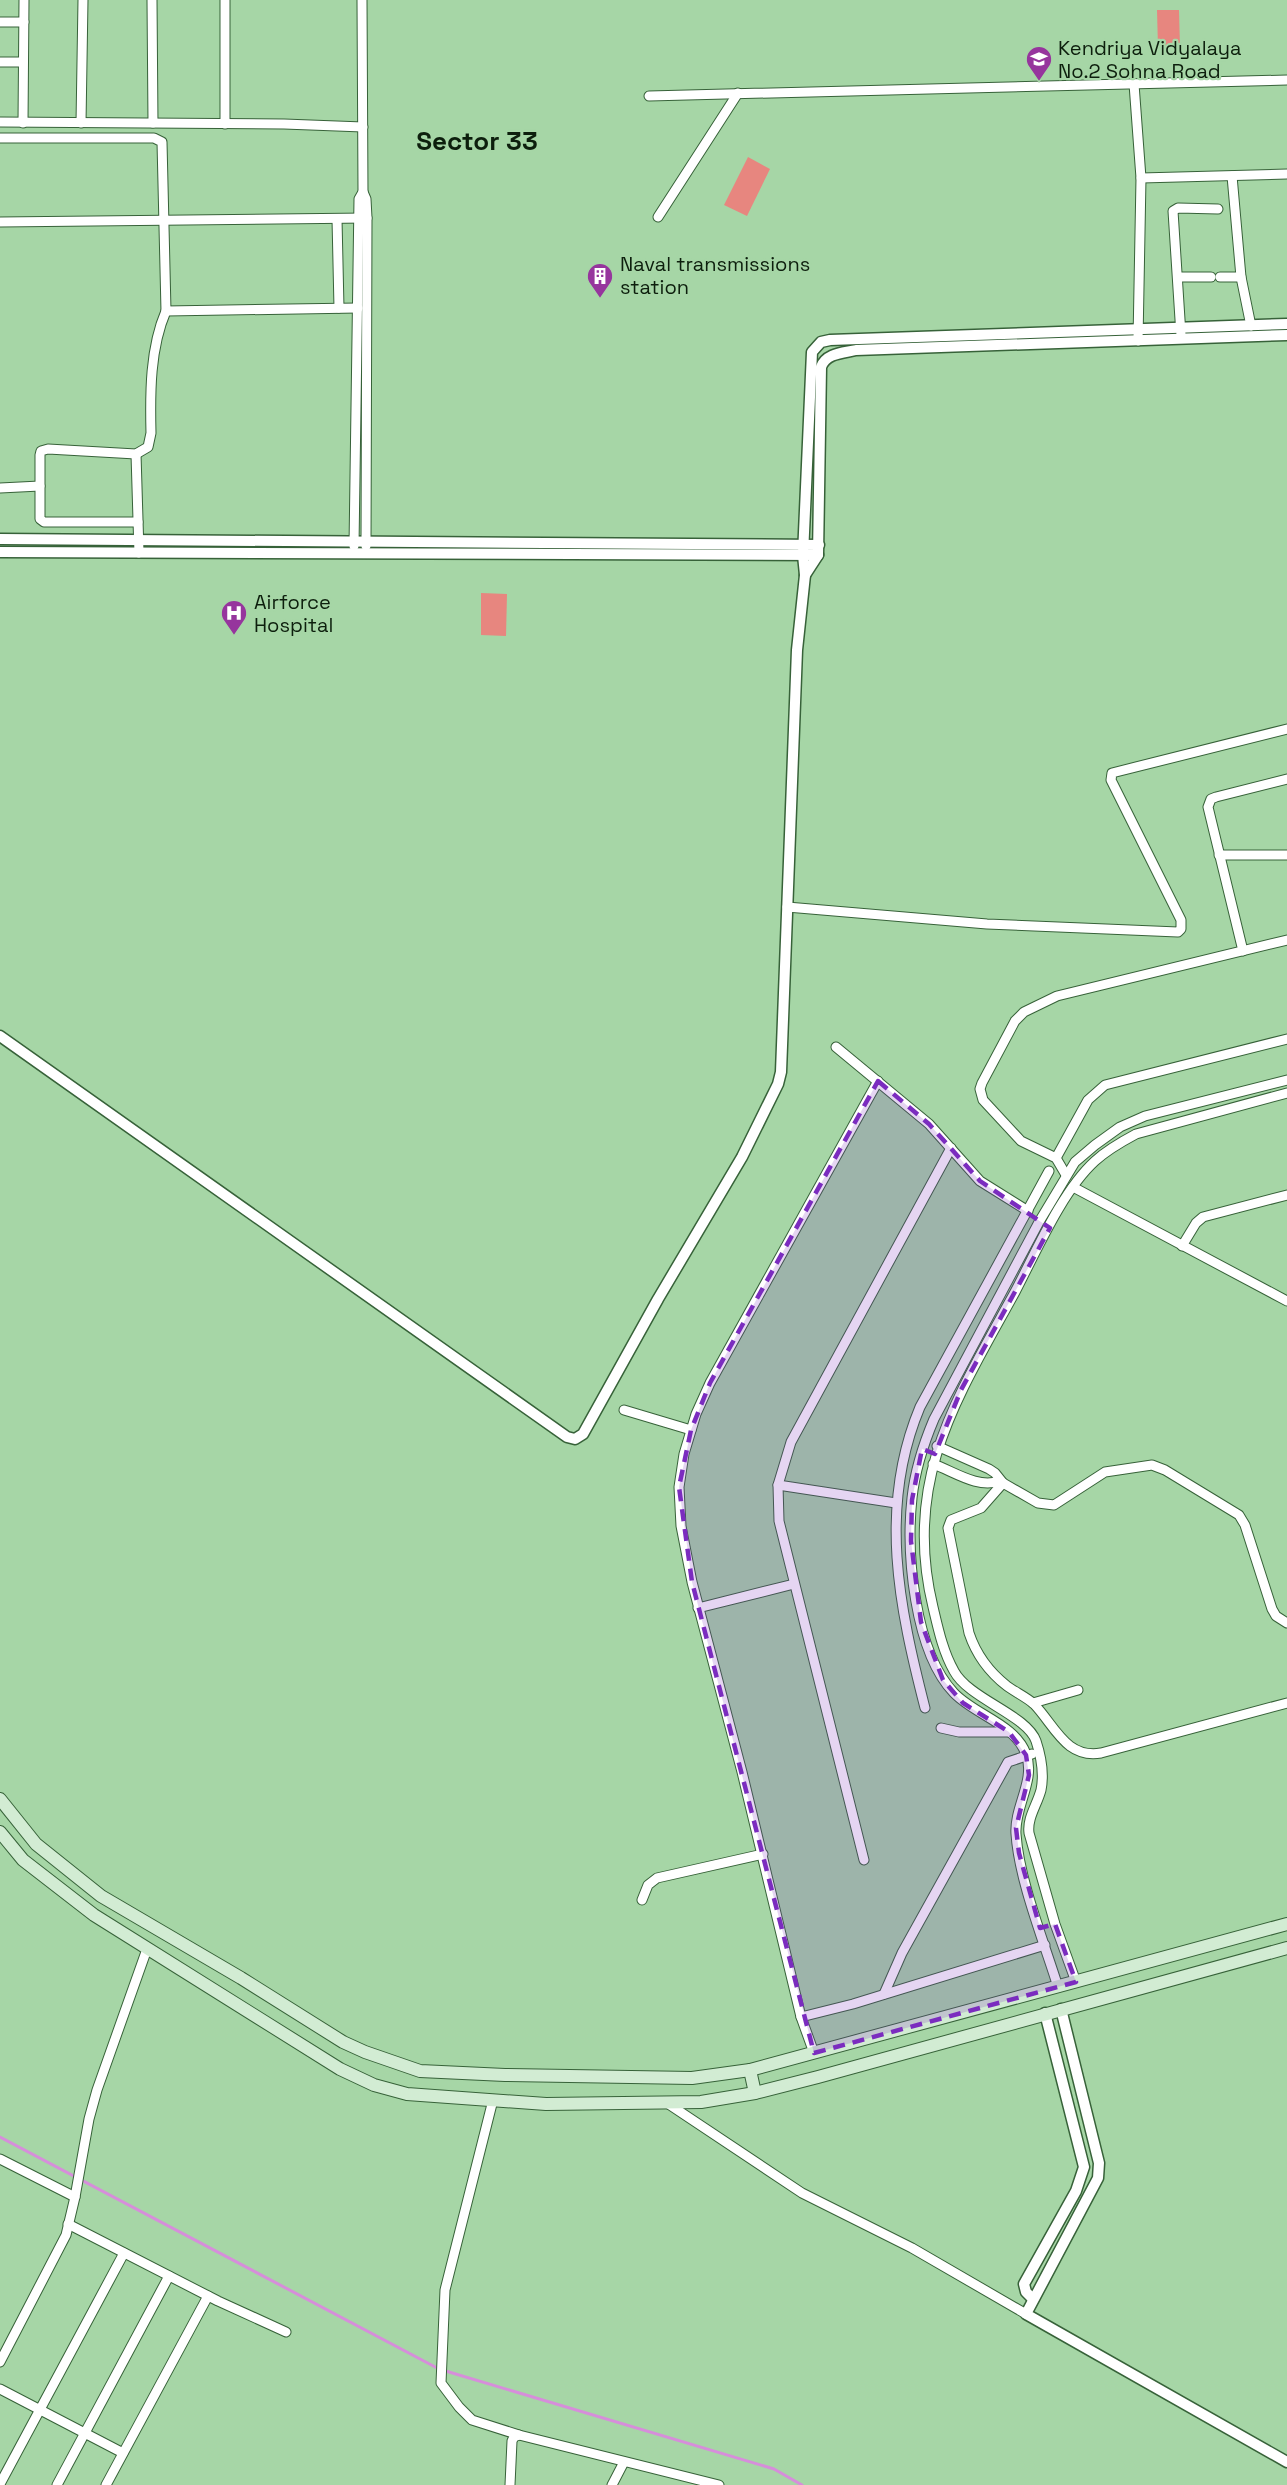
<svg xmlns="http://www.w3.org/2000/svg" width="1287" height="2485" font-family="'Space Grotesk',sans-serif">
<style>
.green{fill:#e7867f}
.lines{fill:none;stroke-linecap:round;stroke-linejoin:round}
.stream{stroke:#d68eda;stroke-width:3}
.minor-casing{stroke:#376239;stroke-width:11}
.tertiary-casing{stroke:#376239;stroke-width:13}
.secondary-casing{stroke:#376239;stroke-width:14}
.minor{stroke:#fff;stroke-width:9}
.tertiary{stroke:#fff;stroke-width:10}
.secondary{stroke:#d2ecd3;stroke-width:12}
.marked{fill:#7b2cbf;fill-opacity:0.2;stroke:#7b2cbf;stroke-width:4.5;stroke-dasharray:12 8;stroke-linejoin:round}
.labels{text-anchor:middle;dominant-baseline:central;stroke-width:4.5;stroke-linejoin:round;paint-order:stroke}
.poi-label{font-size:20px;fill:#0d1f0d;stroke:#a6d6a6;text-anchor:start}
.district-label{font-size:26px;font-weight:bold;fill:#0d1f0d;stroke:#a6d6a6}
</style>
<rect width="100%" height="100%" fill="#a6d6a6"/>
<g class="green">
<path d="M 1157,10 L 1179,10 L 1180,48 L 1158,48 Z"/>
<path d="M 748,157 L 770,169 L 747,216 L 724,205 Z"/>
<path d="M 481,593 L 507,594 L 506,636 L 481,635 Z"/>
</g>
<g class="lines">
<path class="stream" d="M 0,2137 L 439,2369 L 774,2469 L 802,2485"/>
<g class="minor-casing">
<g id="minor">
<path d="M 152,0 L 153,123"/>
<path d="M 225,0 L 225,124"/>
<path d="M 0,22 L 24,22"/>
<path d="M 0,62 L 23,62"/>
<path d="M 1134,84 L 1141,178 L 1138,341"/>
<path d="M 649,96 L 1287,80"/>
<path d="M 0,122 L 284,124 L 363,127"/>
<path d="M 23,123 L 24,0"/>
<path d="M 81,123 L 83,0"/>
<path d="M 0,138 L 154,138 L 162,142 L 166,311 L 358,308"/>
<path d="M 1232,176 L 1241,277 L 1251,326"/>
<path d="M 1141,178 L 1287,174"/>
<path d="M 363,192 L 366,199 L 367,218 L 366,546"/>
<path d="M 658,217 L 738,93"/>
<path d="M 337,219 L 339,308"/>
<path d="M 0,222 L 367,218"/>
<path d="M 1178,277 L 1211,277"/>
<path d="M 1220,277 L 1241,277"/>
<path d="M 1181,335 L 1173,211 L 1178,208 L 1218,209"/>
<path d="M 136,454 L 139,553"/>
<path d="M 0,488 L 40,486"/>
<path d="M 138,522 L 44,522 L 40,519 L 40,455 L 41,451 L 48,449 L 136,454 L 148,447 L 151,433 C 150,393 150,348 166,311"/>
<path d="M 354,546 L 359,199 L 363,192 L 362,0"/>
<path d="M 1219,855 L 1287,855"/>
<path d="M 787,907 L 987,924 L 1178,932 L 1181,929 L 1181,920 L 1111,780 L 1112,773 L 1287,729"/>
<path d="M 1243,951 L 1208,807 L 1211,799 L 1216,797 L 1287,779"/>
<path d="M 836,1047 L 929,1124 L 980,1181 L 1028,1211"/>
<path d="M 1056,1158 L 1088,1100 L 1105,1085 L 1287,1039"/>
<path d="M 1066,1175 L 1056,1158 L 1021,1141 L 983,1100 L 980,1089 L 982,1083 L 1015,1021 L 1024,1012 L 1057,996 L 1287,940"/>
<path d="M 1073,1187 L 1287,1301"/>
<path d="M 1182,1246 L 1196,1223 L 1203,1217 L 1287,1195"/>
<path d="M 624,1410 L 691,1430"/>
<path d="M 937,1446 L 989,1469 L 995,1473 L 1003,1483 L 1038,1503 L 1054,1505 L 1105,1472 L 1152,1465 L 1165,1470 L 1239,1515 L 1245,1525 L 1272,1609 L 1276,1616 L 1287,1623"/>
<path d="M 933,1464 C 953,1471 978,1489 999,1481"/>
<path d="M 1003,1483 L 981,1508 L 951,1520 L 948,1528 L 969,1633 C 976,1654 989,1672 1007,1686 C 1015,1692 1026,1697 1034,1704 C 1055,1726 1066,1759 1101,1753 L 1287,1703"/>
<path d="M 778,1485 L 896,1503"/>
<path d="M 698,1608 L 794,1584"/>
<path d="M 1033,1703 L 1078,1690"/>
<path d="M 925,1708 C 899,1607 878,1507 920,1407 L 1049,1171"/>
<path d="M 941,1728 L 959,1732 L 1009,1732"/>
<path d="M 864,1860 L 779,1521 L 778,1485 L 791,1442 L 951,1148"/>
<path d="M 642,1900 L 648,1885 L 657,1878 L 763,1854"/>
<path d="M 1076,1982 L 1055,1924 L 1029,1833 C 1027,1818 1037,1805 1041,1790 C 1044,1775 1041,1756 1036,1741 C 1027,1715 969,1699 954,1671 C 943,1652 938,1628 933,1607 C 902,1480 957,1398 1015,1292 C 1036,1252 1062,1191 1095,1161 C 1107,1150 1121,1142 1136,1134 L 1287,1093"/>
<path d="M 1058,1987 C 1044,1942 1019,1880 1016,1834 C 1014,1807 1036,1780 1026,1754 C 1015,1724 975,1715 954,1693 C 914,1651 906,1553 912,1498 C 915,1470 923,1445 934,1419 L 1039,1222 L 1075,1162 L 1095,1145 L 1120,1127 L 1145,1116 L 1287,1080"/>
<path d="M 884,1994 L 902,1953 L 1008,1762 L 1032,1754"/>
<path d="M 801,2017 L 853,2004 L 1045,1945"/>
<path d="M 814,2053 L 801,2017 L 742,1772 L 692,1582 L 681,1526 L 679,1487 L 684,1454 L 696,1414 L 710,1383 L 878,1081"/>
<path d="M 493,2100 L 445,2290 L 441,2383 L 459,2407 L 472,2420 L 519,2435"/>
<path d="M 667,2103 L 802,2193 L 912,2248 L 1026,2314"/>
<path d="M 0,2159 L 75,2197"/>
<path d="M 68,2224 L 218,2301 L 286,2332"/>
<path d="M 0,2362 L 66,2235 L 75,2197 L 89,2119 L 97,2090 L 147,1949"/>
<path d="M 0,2389 L 123,2453"/>
<path d="M 0,2484 L 124,2253"/>
<path d="M 57,2485 L 169,2276"/>
<path d="M 106,2485 L 208,2296"/>
<path d="M 510,2485 L 512,2441 L 514,2437 L 519,2435 L 719,2485"/>
<path d="M 612,2485 L 624,2462"/>
</g>
</g>
<g class="tertiary-casing">
<g id="tertiary">
<path d="M 0,539 L 819,545"/>
<path d="M 0,552 L 818,555"/>
<path d="M 805,575 L 818,555 L 821,367 C 826,353 843,353 856,350 L 1287,335"/>
<path d="M 0,1036 L 567,1437 L 575,1439 L 583,1434 L 658,1299 L 742,1157 L 778,1084 L 781,1072 L 797,650 L 805,575 L 803,555 L 812,352 L 821,342 L 830,340 L 1287,324"/>
<path d="M 1061,2009 L 1099,2163 L 1098,2178 L 1026,2314 L 1287,2462"/>
<path d="M 1033,2299 L 1026,2292 L 1024,2284 L 1076,2191 L 1084,2167 L 1045,2013"/>
</g>
</g>
<g class="secondary-casing">
<g id="secondary">
<path d="M 0,1799 L 36,1844 L 101,1896 L 241,1978 L 343,2042 L 365,2052 L 420,2071 L 505,2075 L 692,2078 L 750,2070 L 1287,1924"/>
<path d="M 0,1832 L 23,1860 L 94,1915 L 340,2069 L 374,2085 L 407,2094 L 546,2104 L 701,2102 L 755,2093 L 818,2077 L 1287,1948"/>
<path d="M 750,2070 L 755,2093"/>
</g>
</g>
<use href="#minor" class="minor"/>
<use href="#tertiary" class="tertiary"/>
<use href="#secondary" class="secondary"/>
</g>
<path class="marked" d="M 878,1081 L 929,1124 L 980,1181 L 1050,1228 L 961,1390 L 935,1454 L 922,1449 L 912,1500 L 911,1541 L 921,1622 L 943,1680 L 963,1703 L 1009,1732 L 1026,1755 L 1029,1775 L 1016,1828 L 1019,1853 L 1040,1928 L 1055,1924 L 1076,1982 L 814,2053 L 692,1582 L 679,1487 L 691,1430 L 710,1383 Z"/>
<defs>
<g id="school-pin" transform="scale(1.35)"><path d="M0 17L-7.5 6A9.5 9.5 0 1 1 7.5 6Z" fill="#96359d" stroke="#a6d6a6"/><path d="M0-5L7-2L0 1L-7-2ZM-4 1L0 2.5L4 1V4Q0 6-4 4Z" fill="#fff"/></g>
<g id="building-pin" transform="scale(1.35)"><path d="M0 17L-7.5 6A9.5 9.5 0 1 1 7.5 6Z" fill="#96359d" stroke="#a6d6a6"/><path d="M-4-6H4V6H1V3H-1V6H-4ZM-2.5-4.3h1.7v1.8h-1.7ZM.8-4.3h1.7v1.8H.8ZM-2.5-1h1.7V.8h-1.7ZM.8-1h1.7V.8H.8Z" fill="#fff"/></g>
<g id="hospital-pin" transform="scale(1.35)"><path d="M0 17L-7.5 6A9.5 9.5 0 1 1 7.5 6Z" fill="#96359d" stroke="#a6d6a6"/><path d="M-5-5h3v3.5h4V-5h3V5h-3V1.5h-4V5h-3Z" fill="#fff"/></g>
</defs>
<g fill-rule="evenodd">
<use href="#school-pin" x="1039" y="59"/>
<use href="#building-pin" x="600" y="276"/>
<use href="#hospital-pin" x="234" y="613"/>
</g>
<g class="labels">
<g class="poi-label">
<text x="1058" y="48">Kendriya Vidyalaya<tspan x="1058" dy="23">No.2 Sohna Road</tspan></text>
<text x="620" y="264">Naval transmissions<tspan x="620" dy="23">station</tspan></text>
<text x="254" y="602">Airforce<tspan x="254" dy="23">Hospital</tspan></text>
</g>
<g class="district-label">
<text x="477" y="141">Sector 33</text>
</g>
</g>
</svg>
